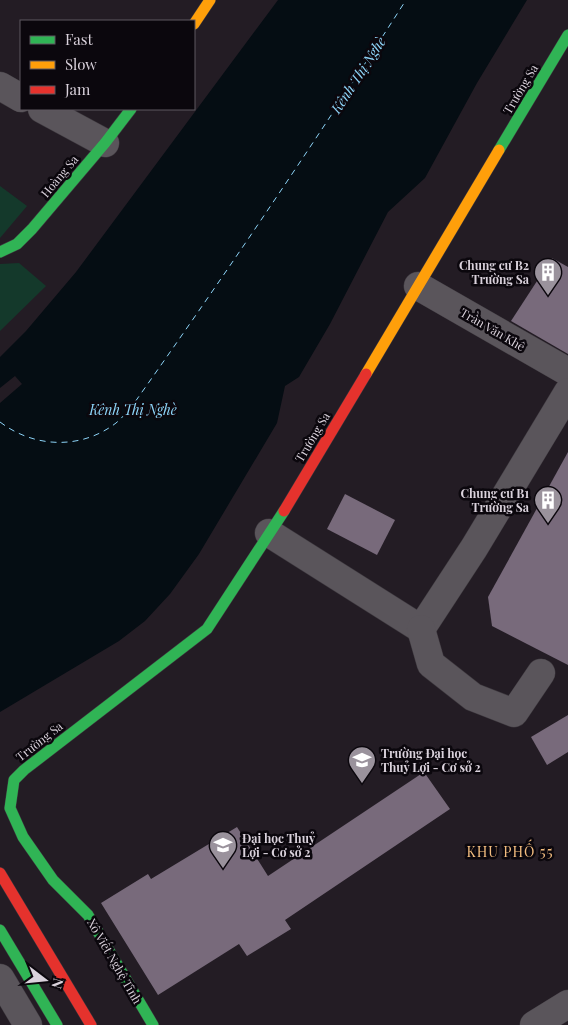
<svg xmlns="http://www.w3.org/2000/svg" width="568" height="1025" font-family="'Playfair Display',serif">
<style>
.green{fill:#14392b}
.water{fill:#050d13}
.pier{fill:#231c24}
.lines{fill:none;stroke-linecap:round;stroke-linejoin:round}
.ferry{stroke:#8dd4f8;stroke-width:1;stroke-dasharray:6 5;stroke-linecap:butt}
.building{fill:#786a7b}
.street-casing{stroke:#3d383e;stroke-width:29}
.fast-casing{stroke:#3d383e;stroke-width:12}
.slow-casing{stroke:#3d383e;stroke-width:12}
.jam-casing{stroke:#3d383e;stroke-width:12}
.street{stroke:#5a555b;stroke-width:28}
.fast{stroke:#30b455;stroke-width:11}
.slow{stroke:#ff9f0a;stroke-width:11}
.jam{stroke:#e5322d;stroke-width:11}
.labels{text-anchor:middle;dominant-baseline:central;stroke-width:5;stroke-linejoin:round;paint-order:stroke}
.street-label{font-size:12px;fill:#dad2dc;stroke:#0b070d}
.poi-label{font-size:12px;font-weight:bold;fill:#dad2dc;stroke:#0b070d;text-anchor:end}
.water-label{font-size:14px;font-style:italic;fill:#8dd4f8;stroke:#0b070d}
.neighbourhood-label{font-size:14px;letter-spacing:1px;fill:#f4be80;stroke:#0b070d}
</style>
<rect width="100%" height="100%" fill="#231c24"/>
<g class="green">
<path d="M 0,186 L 27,206 L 0,238 Z"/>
<path d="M 19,263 L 46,286 L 0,331 L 0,264 Z"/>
</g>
<path class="water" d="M 278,0 L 527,0 L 477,83 L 425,178 L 388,212 L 330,324 L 299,377 L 285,386 L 277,423 L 199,554 L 170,594 L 145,621 L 119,641 L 0,712 L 0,357 L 26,331 L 76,272 Z"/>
<path class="pier" d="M 15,376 L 22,384 L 0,403 L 0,388 Z"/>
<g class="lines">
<path class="ferry" d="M 0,422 C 34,448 81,450 116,423 C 121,419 125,414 130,409 C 225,275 317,139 406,0"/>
</g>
<g class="building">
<path d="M 552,258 L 568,267 L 568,354 L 511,321 Z"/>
<path d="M 568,452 L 568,665 L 492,626 L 488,597 Z"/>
<path d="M 345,494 L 395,520 L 377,555 L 327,529 Z"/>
<path d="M 568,715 L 568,752 L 547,765 L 531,737 Z"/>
<path d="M 424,772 L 450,809 L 285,920 L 291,929 L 247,956 L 239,944 L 158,995 L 101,903 L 148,874 L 151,879 L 237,827 L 268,876 Z"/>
</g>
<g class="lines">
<g class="street-casing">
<g id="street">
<path d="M 0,86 L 21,98"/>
<path d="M 42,109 L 105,143"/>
<path d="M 418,286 L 568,372"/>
<path d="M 269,533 L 421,629 L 474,548 L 568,392"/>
<path d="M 421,629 L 431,664 L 473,697 L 514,713 L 541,673"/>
<path d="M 0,978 L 28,1025"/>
<path d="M 534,1025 L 568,1004"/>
</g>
</g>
<g class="fast-casing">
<g id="fast">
<path d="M 499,150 L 568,35"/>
<path d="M 0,252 L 17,244 L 32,229 L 105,143 L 131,109"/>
<path d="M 0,930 L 57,1025"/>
<path d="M 153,1025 L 88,915 L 53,880 L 23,837 L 10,808 L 14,780 L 24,770 L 207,629 L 284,511"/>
</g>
</g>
<g class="slow-casing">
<g id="slow">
<path d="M 194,24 L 210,0"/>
<path d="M 366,374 L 499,150"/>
</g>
</g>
<g class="jam-casing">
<g id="jam">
<path d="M 284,511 L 366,374"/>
<path d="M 0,873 L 91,1025"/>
</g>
</g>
<use href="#street" class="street"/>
<use href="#fast" class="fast"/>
<use href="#slow" class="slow"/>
<use href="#jam" class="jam"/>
</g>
<defs>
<g id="building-pin" transform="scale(1.4375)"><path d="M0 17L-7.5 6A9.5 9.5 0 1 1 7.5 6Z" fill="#9a929c" stroke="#0b070d"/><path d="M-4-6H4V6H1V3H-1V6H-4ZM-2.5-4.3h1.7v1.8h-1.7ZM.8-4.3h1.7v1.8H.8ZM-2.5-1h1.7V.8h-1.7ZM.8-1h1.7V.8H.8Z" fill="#fff"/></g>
<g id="university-pin" transform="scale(1.4375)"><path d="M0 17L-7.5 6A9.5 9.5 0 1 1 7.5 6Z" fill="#9a929c" stroke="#0b070d"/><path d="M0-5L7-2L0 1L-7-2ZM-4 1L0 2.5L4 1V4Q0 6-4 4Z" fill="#fff"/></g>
</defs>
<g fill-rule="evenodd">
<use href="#building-pin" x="548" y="272"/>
<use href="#building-pin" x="548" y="500"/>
<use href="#university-pin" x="362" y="760"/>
<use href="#university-pin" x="223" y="845"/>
</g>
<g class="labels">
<g class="street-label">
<text transform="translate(520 89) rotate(-59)">Trường Sa</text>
<text transform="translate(59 176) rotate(-50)">Hoàng Sa</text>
<text transform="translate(493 329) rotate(30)">Trần Văn Khê</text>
<text transform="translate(312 437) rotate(-59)">Trường Sa</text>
<text transform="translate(39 741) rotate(-38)">Trường Sa</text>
<text transform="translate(115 961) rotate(60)">Xô Viết Nghệ Tĩnh</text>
</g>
<g class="poi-label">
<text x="529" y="265">Chung cư B2<tspan x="529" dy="14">Trường Sa</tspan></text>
<text x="529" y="493">Chung cư B1<tspan x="529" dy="14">Trường Sa</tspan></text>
<text x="381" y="753" text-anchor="start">Trường Đại học<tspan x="381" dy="14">Thuỷ Lợi - Cơ sở 2</tspan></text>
<text x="242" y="838" text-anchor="start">Đại học Thuỷ<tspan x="242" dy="14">Lợi - Cơ sở 2</tspan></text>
</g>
<g class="water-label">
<text transform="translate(358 75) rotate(-57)">Kênh Thị Nghè</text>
<text x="133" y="409">Kênh Thị Nghè</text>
</g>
<g class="neighbourhood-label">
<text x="510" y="851">KHU PHỐ 55</text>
</g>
</g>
<rect x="20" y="20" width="175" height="90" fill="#0b070d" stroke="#5e5860"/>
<rect x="30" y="36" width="25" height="8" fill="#30b455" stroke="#5e5860"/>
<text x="65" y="45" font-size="15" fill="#dad2dc">Fast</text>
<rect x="30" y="61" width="25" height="8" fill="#ff9f0a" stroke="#5e5860"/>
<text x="65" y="70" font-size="15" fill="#dad2dc">Slow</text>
<rect x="30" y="86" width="25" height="8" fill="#e5322d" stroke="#5e5860"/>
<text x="65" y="95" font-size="15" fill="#dad2dc">Jam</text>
<g transform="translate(45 980) rotate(106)" stroke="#0b070d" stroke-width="4" paint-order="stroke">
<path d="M0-4L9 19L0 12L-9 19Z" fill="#dad2dc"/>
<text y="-8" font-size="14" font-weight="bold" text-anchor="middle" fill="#dad2dc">N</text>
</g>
</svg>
